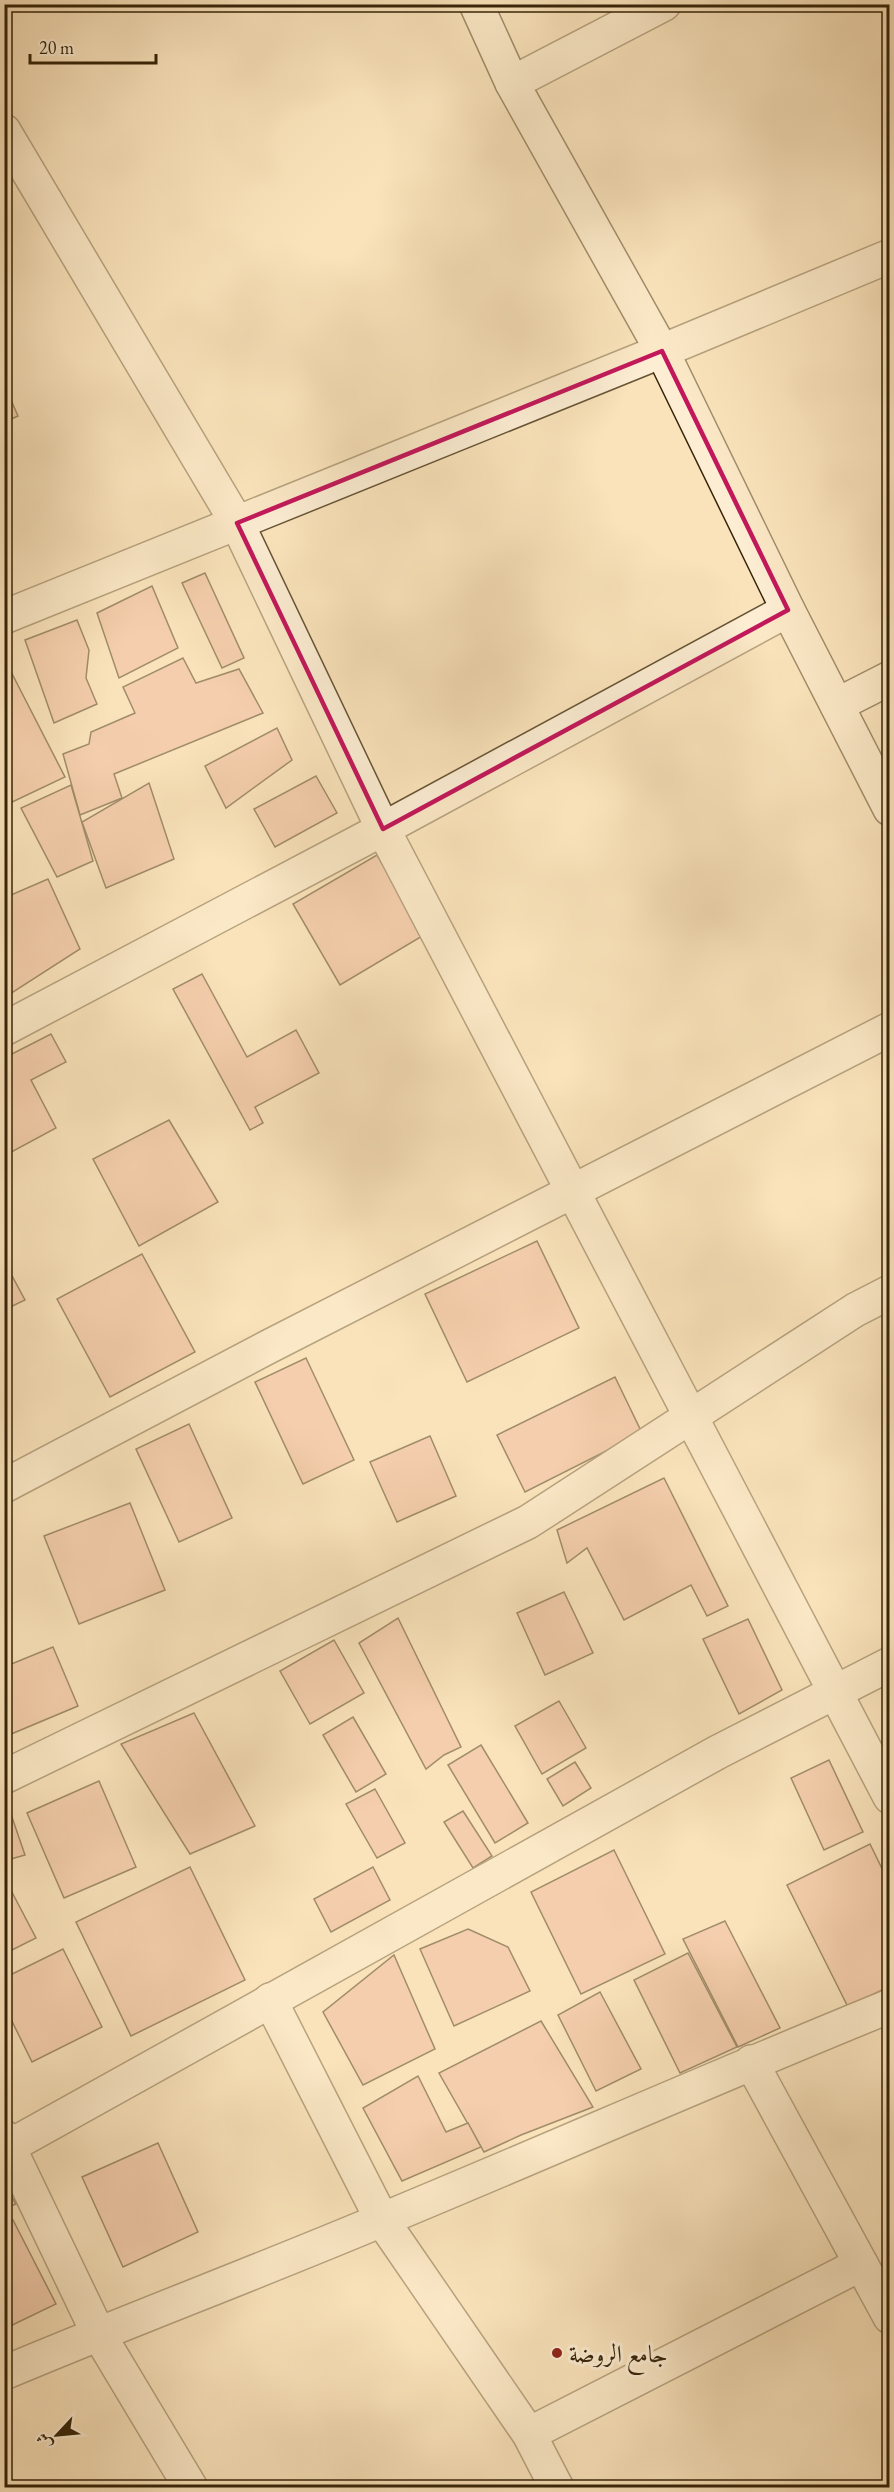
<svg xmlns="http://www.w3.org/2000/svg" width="894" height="2492" font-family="'EB Garamond',Amiri,serif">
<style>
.building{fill:#efb69c;stroke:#362408;stroke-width:1.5}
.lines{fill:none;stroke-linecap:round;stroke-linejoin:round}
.street-casing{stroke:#675435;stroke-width:36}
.secondary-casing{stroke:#362408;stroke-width:36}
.street{stroke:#fcedd3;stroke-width:33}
.secondary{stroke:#fcedd3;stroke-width:33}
.marked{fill:none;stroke:#c2185b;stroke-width:4.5;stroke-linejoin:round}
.poi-dot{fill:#8f2418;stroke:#fcedd3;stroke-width:2}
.labels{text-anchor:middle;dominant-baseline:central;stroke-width:6;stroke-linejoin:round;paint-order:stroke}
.poi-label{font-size:24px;fill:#362408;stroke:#fcedd3;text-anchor:start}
</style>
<rect width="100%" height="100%" fill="#fae3bb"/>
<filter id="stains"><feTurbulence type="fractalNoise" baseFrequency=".00333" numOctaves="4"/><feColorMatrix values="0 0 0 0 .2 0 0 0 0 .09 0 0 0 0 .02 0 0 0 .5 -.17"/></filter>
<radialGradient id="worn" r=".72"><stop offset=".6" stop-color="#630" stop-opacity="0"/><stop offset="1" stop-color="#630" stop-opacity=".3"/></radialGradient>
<g class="building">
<path d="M 4,384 L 18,416 L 4,422 Z"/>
<path d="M 205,573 L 244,658 L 222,668 L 182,583 Z"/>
<path d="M 152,586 L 178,648 L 119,678 L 97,613 Z"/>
<path d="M 77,620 L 89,650 L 86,678 L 97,704 L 54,723 L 25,640 Z"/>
<path d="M 183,658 L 196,683 L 239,669 L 263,713 L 114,774 L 122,798 L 80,815 L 63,754 L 89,744 L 91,732 L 135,713 L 123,687 Z"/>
<path d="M 5,660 L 65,777 L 8,804 L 4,797 Z"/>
<path d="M 277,728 L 292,760 L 226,808 L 205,766 Z"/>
<path d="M 316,776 L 337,813 L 275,847 L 254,809 Z"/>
<path d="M 149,783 L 174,859 L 106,888 L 82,822 Z"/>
<path d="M 71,785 L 93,861 L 57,877 L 21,808 Z"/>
<path d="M 377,855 L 424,935 L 340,985 L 293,904 Z"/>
<path d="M 48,879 L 80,949 L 7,996 L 4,989 L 4,898 Z"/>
<path d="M 202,974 L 247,1057 L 296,1030 L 319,1073 L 255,1107 L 263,1123 L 250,1130 L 173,989 Z"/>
<path d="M 51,1034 L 66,1062 L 31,1080 L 56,1128 L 4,1156 L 4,1058 Z"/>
<path d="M 169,1120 L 218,1202 L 139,1246 L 93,1159 Z"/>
<path d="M 537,1241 L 579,1328 L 467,1382 L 425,1294 Z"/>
<path d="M 142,1254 L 195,1352 L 110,1397 L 57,1299 Z"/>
<path d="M 4,1261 L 25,1300 L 4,1310 Z"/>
<path d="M 306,1358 L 354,1460 L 303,1484 L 255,1382 Z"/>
<path d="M 615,1377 L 642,1433 L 525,1492 L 497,1435 Z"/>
<path d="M 189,1424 L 232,1518 L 179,1542 L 136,1449 Z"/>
<path d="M 430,1436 L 456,1496 L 397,1522 L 370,1462 Z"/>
<path d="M 664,1478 L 728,1606 L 707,1616 L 691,1585 L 624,1620 L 587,1548 L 567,1563 L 557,1530 Z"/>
<path d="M 130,1503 L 165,1590 L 79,1624 L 44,1536 Z"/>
<path d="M 564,1592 L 593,1653 L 545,1675 L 517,1613 Z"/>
<path d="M 398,1618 L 461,1747 L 444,1755 L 426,1769 L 359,1643 Z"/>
<path d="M 748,1619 L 782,1690 L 739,1714 L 703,1639 Z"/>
<path d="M 334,1640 L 364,1693 L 310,1724 L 280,1671 Z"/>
<path d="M 53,1647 L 78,1706 L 4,1737 L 4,1667 Z"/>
<path d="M 559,1701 L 586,1748 L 542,1774 L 515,1726 Z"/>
<path d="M 194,1713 L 255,1826 L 190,1854 L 121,1744 Z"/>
<path d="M 353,1717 L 386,1774 L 356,1792 L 323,1735 Z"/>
<path d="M 481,1745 L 528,1823 L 495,1843 L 448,1765 Z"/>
<path d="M 829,1760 L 863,1832 L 824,1850 L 791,1778 Z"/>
<path d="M 575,1762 L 591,1788 L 563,1806 L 547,1779 Z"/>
<path d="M 99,1781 L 136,1867 L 64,1898 L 27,1813 Z"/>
<path d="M 375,1789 L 405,1843 L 377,1858 L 346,1804 Z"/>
<path d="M 4,1794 L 25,1855 L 4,1861 Z"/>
<path d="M 463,1811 L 492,1856 L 473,1868 L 444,1822 Z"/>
<path d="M 870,1844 L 890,1885 L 890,1986 L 848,2007 L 787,1885 Z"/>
<path d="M 614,1850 L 665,1954 L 581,1994 L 531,1892 Z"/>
<path d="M 190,1867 L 245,1980 L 131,2036 L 76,1922 Z"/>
<path d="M 373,1867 L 390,1900 L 331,1932 L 314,1899 Z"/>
<path d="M 4,1877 L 36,1938 L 4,1954 Z"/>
<path d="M 725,1921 L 780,2028 L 738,2047 L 683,1939 Z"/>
<path d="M 468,1929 L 508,1947 L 530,1991 L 454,2026 L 420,1949 Z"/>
<path d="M 63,1949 L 102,2027 L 32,2062 L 4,2005 L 4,1978 Z"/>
<path d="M 688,1953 L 737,2047 L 680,2073 L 634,1980 Z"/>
<path d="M 394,1955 L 435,2049 L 363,2085 L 323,2012 Z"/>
<path d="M 600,1992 L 641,2069 L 596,2091 L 558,2015 Z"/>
<path d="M 541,2021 L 593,2107 L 521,2135 L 484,2152 L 439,2073 Z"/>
<path d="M 418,2076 L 446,2132 L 468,2123 L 481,2147 L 402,2181 L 363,2108 Z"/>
<path d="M 158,2143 L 198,2232 L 123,2267 L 82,2177 Z"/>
<path d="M 4,2184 L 16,2204 L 4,2208 Z"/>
<path d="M 13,2220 L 56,2304 L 4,2329 L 4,2223 Z"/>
</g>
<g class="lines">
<g class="street-casing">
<g id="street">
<path d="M 512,83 L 664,4"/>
<path d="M 4,131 L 237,523 L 383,829 L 890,1797"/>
<path d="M 4,617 L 662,351 L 890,256"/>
<path d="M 4,1029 L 383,829 L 788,610"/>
<path d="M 4,1486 L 268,1347 L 890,1029"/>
<path d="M 4,1777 L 528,1522 L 855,1310 L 890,1292"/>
<path d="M 270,2000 L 382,2220 L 529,2434 L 557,2488"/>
<path d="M 751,2062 L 890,2317"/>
<path d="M 4,2137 L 98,2333 L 191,2488"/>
<path d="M 10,2146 L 718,1752 L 890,1664"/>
<path d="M 4,2373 C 130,2320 258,2272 384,2219 C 553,2149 720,2075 890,2006"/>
<path d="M 529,2434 L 861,2264"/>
</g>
</g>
<g class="secondary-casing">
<g id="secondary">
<path d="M 476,4 L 512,83 L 662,351 L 788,610 L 890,809"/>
<path d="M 837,705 L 890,678"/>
</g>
</g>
<use href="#street" class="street"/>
<use href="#secondary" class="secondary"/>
</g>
<path d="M0 0H894V2492H0ZM 662,351 L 788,610 L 383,829 L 237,523 Z" fill="#fae3bb" fill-opacity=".55" fill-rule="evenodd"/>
<path class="marked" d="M 662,351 L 788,610 L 383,829 L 237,523 Z"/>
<circle class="poi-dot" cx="557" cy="2353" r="6"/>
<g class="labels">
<g class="poi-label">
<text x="569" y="2353">جامع الروضة</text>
</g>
</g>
<rect width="894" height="2492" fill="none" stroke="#fae3bb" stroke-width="24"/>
<rect x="6" y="6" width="882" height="2480" fill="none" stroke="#362408" stroke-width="3"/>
<rect x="12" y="12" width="870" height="2468" fill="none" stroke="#362408" stroke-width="1.5"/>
<g transform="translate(57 2435) rotate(244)" stroke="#fcedd3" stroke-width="4.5" paint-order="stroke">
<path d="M0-4.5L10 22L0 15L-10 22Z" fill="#362408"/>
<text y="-9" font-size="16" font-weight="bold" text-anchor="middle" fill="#362408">ش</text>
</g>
<path d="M30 54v9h126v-9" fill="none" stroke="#362408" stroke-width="3"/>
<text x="39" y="54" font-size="18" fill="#362408" stroke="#fcedd3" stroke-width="4.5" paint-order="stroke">20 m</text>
<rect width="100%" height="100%" filter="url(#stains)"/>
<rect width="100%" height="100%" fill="url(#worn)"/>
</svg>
